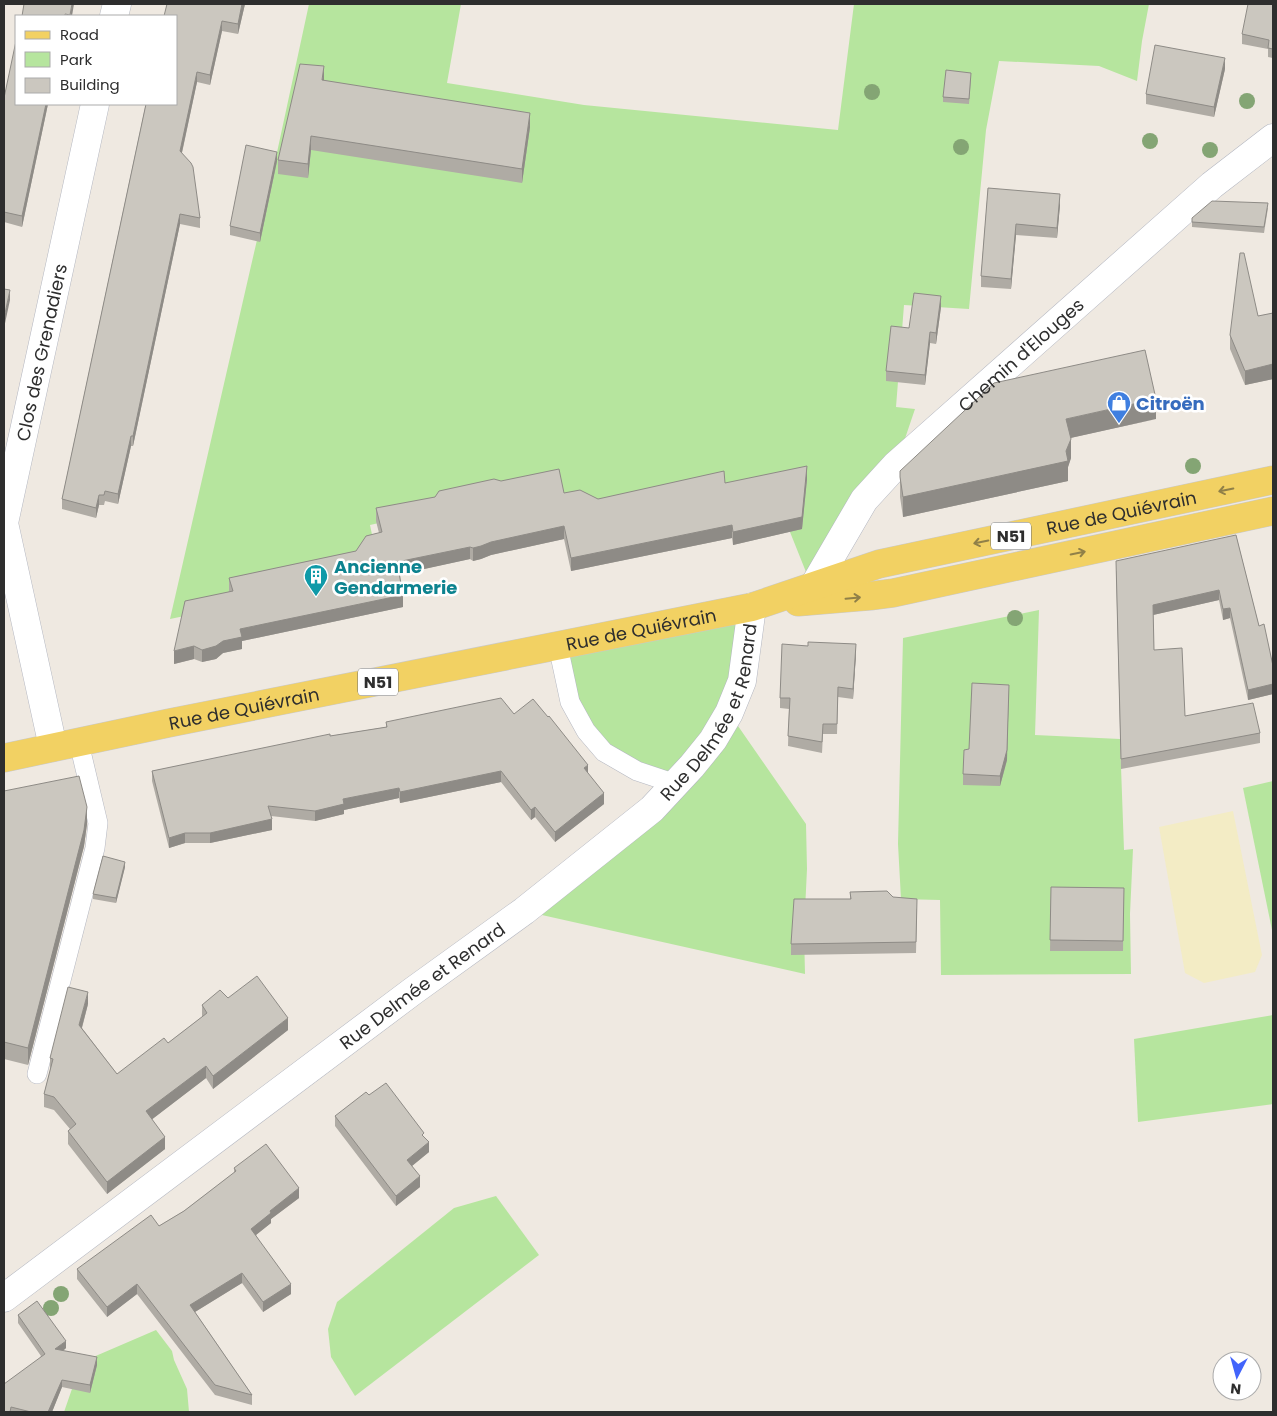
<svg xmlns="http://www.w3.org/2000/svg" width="1277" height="1416" font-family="Poppins,sans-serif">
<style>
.green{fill:#b6e59e}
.sand{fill:#f3ecc5}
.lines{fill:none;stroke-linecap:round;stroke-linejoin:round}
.lane-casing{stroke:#b4b7c1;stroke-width:20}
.street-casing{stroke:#b4b7c1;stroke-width:29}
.primary-casing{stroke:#c9c9c9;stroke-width:29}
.lane{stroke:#fff;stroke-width:19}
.street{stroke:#fff;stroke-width:28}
.primary{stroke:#f2d163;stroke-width:28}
.tree{fill:#84a574}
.wall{fill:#afaba4}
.shaded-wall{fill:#8e8b86}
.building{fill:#cbc7bf;stroke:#8e8b86}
.oneway{stroke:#908048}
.labels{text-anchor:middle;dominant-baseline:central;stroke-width:5;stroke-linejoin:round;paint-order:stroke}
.shield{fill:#fff;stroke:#6d6d6d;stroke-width:1}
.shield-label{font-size:16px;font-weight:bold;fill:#2e2e2e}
.street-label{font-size:18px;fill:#2e2e2e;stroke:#fff}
.shop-label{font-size:18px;font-weight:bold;fill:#366cbe;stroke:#fff;text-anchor:start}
.culture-label{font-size:18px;font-weight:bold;fill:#0d838f;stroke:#fff;text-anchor:start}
</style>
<rect width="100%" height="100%" fill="#efe9e1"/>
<g class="green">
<path d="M 309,4 L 461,4 L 447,83 L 584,105 L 838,130 L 854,4 L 1149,4 L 1142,41 L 1137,81 L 1099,66 L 999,61 L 986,130 L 969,309 L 904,305 L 896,407 L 915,409 L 896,465 L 812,587 L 790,532 L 573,520 L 553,498 L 549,485 L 370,525 L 375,549 L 223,608 L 170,619 L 276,157 Z"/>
<path d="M 752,607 L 729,713 L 806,824 L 807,869 L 804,931 L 805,974 L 524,911 L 676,784 L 586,731 L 558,646 Z"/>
<path d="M 1039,610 L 1035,735 L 1120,739 L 1124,850 L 1133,849 L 1130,914 L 1131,974 L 941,975 L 940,900 L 901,899 L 898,844 L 903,638 Z"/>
<path d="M 1273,781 L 1273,935 L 1243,788 Z"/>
<path d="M 1273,1015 L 1273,1104 L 1138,1122 L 1134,1039 Z"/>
<path d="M 496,1196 L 539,1255 L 355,1396 L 331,1357 L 328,1329 L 337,1302 L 454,1208 Z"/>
<path d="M 156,1330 L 172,1351 L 174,1360 L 187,1389 L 189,1412 L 64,1412 L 73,1386 L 84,1361 Z"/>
</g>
<path class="sand" d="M 1233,811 L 1262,955 L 1255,972 L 1204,983 L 1185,973 L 1159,827 Z"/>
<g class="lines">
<g class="lane-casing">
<g id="lane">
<path d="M 558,646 L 570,702 L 586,731 L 604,752 L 637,771 L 676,784"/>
<path d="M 37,1074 L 95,848 L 98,823 L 79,743"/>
</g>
</g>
<g class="street-casing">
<g id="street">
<path d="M 114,16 L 117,4"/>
<path id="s1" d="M 805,601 L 864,500 L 896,465 L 1212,185 L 1273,138"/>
<path id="s2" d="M 53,747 L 4,523 L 95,104"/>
<path id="s3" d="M 4,1298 L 413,991 L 524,911 L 652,809 L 692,766 L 713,740 L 729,713 L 742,681 L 752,607"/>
</g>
</g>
<g class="primary-casing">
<g id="primary">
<path d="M 798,602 L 870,596 L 893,593 L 1273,511"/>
<path id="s4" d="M 4,758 L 169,723 L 752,607 L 879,564 L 1273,480"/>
</g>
</g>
<use href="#lane" class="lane"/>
<use href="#street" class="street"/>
<use href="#primary" class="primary"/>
</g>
<g class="tree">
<circle cx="872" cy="92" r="8"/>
<circle cx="1247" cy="101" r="8"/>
<circle cx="1150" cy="141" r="8"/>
<circle cx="961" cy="147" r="8"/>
<circle cx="1210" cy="150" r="8"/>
<circle cx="1193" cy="466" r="8"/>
<circle cx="1015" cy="618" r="8"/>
<circle cx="61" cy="1294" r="8"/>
<circle cx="51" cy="1308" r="8"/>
</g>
<g class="wall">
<path d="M 167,4 L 245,4 L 238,34 L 222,31 L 210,85 L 197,82 L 182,153 L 200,218 L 200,228 L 180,224 L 133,446 L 131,446 L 118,504 L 105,501 L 104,505 L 99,505 L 96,518 L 62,509 L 62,499 Z"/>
<path d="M 1273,4 L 1273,58 L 1268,57 L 1268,49 L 1242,44 L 1242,34 Z"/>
<path d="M 1225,69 L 1214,117 L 1146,104 L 1146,94 Z"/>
<path d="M 971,78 L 969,104 L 943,102 L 943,97 Z"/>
<path d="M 324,80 L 530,127 L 522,183 L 311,150 L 308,178 L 278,174 L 278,160 Z"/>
<path d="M 4,98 L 16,104 L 48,104 L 22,227 L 4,222 Z"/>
<path d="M 277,161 L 260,242 L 230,235 L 230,226 Z"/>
<path d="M 988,188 L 1060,205 L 1057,238 L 1016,235 L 1011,289 L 981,287 L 981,276 Z"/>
<path d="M 1268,208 L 1264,233 L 1192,227 L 1192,218 Z"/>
<path d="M 941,307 L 936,344 L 930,343 L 925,385 L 886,381 L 886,371 L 909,328 Z"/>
<path d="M 1273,313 L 1273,379 L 1245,385 L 1230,349 L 1230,335 L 1258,316 Z"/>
<path d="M 1156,419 L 1070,438 L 1071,458 L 1068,467 L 1068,481 L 903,517 L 900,497 L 900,471 Z"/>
<path d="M 807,479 L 802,529 L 733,545 L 732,538 L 571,571 L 564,539 L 491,555 L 481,559 L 473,561 L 470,559 L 400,574 L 403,607 L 242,641 L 242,649 L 223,653 L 216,659 L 202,662 L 194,659 L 174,664 L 229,591 L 229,578 L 356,551 L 379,533 L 376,521 L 376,508 L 564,493 L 598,499 L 725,483 Z"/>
<path d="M 1236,535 L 1259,626 L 1273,666 L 1273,694 L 1248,700 L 1230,618 L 1223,620 L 1219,600 L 1153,615 L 1154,650 L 1185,716 L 1260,733 L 1260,743 L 1121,769 L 1116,571 Z"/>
<path d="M 856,654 L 853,699 L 838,697 L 837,734 L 823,734 L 822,753 L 788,746 L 789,709 L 780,708 L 780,698 Z"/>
<path d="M 514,714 L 588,773 L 604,804 L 555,842 L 535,817 L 531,820 L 501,782 L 400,803 L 399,798 L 344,810 L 344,814 L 315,821 L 271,816 L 272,830 L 210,843 L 185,843 L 169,848 L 152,781 L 152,771 L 330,736 L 386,727 L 386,722 Z"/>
<path d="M 1007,760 L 1000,786 L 963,785 L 963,774 Z"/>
<path d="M 4,791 L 87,824 L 84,846 L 28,1065 L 4,1059 Z"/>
<path d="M 125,867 L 116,903 L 93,899 L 93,894 Z"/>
<path d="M 1051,887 L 1124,888 L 1123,951 L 1050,951 Z"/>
<path d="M 850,892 L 893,897 L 917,909 L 916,953 L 791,955 L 791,944 L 850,899 Z"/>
<path d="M 228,998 L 288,1030 L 213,1089 L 206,1078 L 152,1119 L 165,1149 L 107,1194 L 68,1144 L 68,1131 L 70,1129 L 54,1110 L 44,1107 L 44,1094 L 50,1070 L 50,1058 L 88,1004 L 82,1028 L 117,1074 L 168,1043 L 202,1017 L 202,1005 Z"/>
<path d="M 369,1095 L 424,1137 L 429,1152 L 412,1166 L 420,1187 L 396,1206 L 335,1126 L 335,1116 Z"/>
<path d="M 234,1168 L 299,1198 L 271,1219 L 271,1223 L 256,1235 L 291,1294 L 263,1312 L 242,1283 L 195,1312 L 252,1395 L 252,1405 L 215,1395 L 137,1294 L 107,1317 L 77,1279 L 77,1269 L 159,1226 L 184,1211 L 234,1173 Z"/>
<path d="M 18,1315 L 66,1348 L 63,1351 L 97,1365 L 90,1393 L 62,1387 L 52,1412 L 4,1412 L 41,1356 L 18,1323 Z"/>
</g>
<g class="shaded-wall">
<path d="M 72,4 L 74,4 L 72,16 L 70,16 Z"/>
<path d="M 242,4 L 245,4 L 238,34 L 238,24 Z"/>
<path d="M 222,21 L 222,31 L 210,85 L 210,75 Z"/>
<path d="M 1225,58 L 1225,69 L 1214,117 L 1214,107 Z"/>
<path d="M 324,66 L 324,81 L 322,80 Z"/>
<path d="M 197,72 L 197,82 L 180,161 L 180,151 Z"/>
<path d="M 46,104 L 48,104 L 22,227 L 22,216 Z"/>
<path d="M 530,113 L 530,127 L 522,183 L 522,169 Z"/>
<path d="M 311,136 L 311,150 L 308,178 L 308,164 Z"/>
<path d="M 277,152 L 277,161 L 260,242 L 260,233 Z"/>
<path d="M 1060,194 L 1060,205 L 1057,238 L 1057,228 Z"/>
<path d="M 180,214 L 180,224 L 133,446 L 133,436 Z"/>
<path d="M 1016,224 L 1016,235 L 1011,289 L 1011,279 Z"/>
<path d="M 10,290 L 10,300 L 4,328 L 4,318 Z"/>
<path d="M 941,296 L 941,307 L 936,344 L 936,333 Z"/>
<path d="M 930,332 L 930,343 L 925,385 L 925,375 Z"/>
<path d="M 1273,364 L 1273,379 L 1245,385 L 1245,371 Z"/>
<path d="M 1156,399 L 1156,419 L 1066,439 L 1066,419 Z"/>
<path d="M 131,436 L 131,446 L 118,504 L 118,494 Z"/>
<path d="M 1071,439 L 1071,458 L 1068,467 L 1068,481 L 903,517 L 903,497 L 1066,451 Z"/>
<path d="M 807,466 L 807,479 L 802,529 L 733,545 L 733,532 Z"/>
<path d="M 99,495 L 99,505 L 96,518 L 96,508 Z"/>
<path d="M 732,525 L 732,538 L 571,571 L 571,558 Z"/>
<path d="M 564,526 L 564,539 L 491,555 L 481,559 L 473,561 L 473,548 L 491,542 Z"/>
<path d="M 470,547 L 470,559 L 397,575 L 397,562 Z"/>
<path d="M 1219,590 L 1219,600 L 1153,615 L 1153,605 Z"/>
<path d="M 403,595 L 403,607 L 242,641 L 242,649 L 223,653 L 216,659 L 202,662 L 202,650 L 223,641 L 240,629 Z"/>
<path d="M 1230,608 L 1230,618 L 1223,620 L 1223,609 Z"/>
<path d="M 856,644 L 856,654 L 853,699 L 853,689 Z"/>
<path d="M 194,646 L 194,659 L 174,664 L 174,651 Z"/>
<path d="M 1273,684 L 1273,694 L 1248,700 L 1248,690 Z"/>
<path d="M 1009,685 L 1007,760 L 1000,786 L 1000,776 Z"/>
<path d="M 588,765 L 588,776 L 584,768 Z"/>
<path d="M 501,771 L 501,782 L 400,803 L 400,792 Z"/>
<path d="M 399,788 L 399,798 L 344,810 L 344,814 L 315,821 L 315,811 L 343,799 Z"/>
<path d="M 604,793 L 604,804 L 555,842 L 555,832 Z"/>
<path d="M 87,807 L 87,824 L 84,846 L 28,1065 L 28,1048 Z"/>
<path d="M 535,807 L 535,817 L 531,820 L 531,810 Z"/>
<path d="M 272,819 L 272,830 L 210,843 L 210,833 Z"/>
<path d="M 185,833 L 185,843 L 169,848 L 169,838 Z"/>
<path d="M 125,862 L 125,867 L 116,903 L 116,898 Z"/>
<path d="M 88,992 L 88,1004 L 79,1038 L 79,1025 Z"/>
<path d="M 288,1018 L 288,1030 L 213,1089 L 213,1076 Z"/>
<path d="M 206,1066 L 206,1078 L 146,1124 L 146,1111 Z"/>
<path d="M 165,1137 L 165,1149 L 107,1194 L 107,1182 Z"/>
<path d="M 429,1142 L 429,1152 L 407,1170 L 407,1160 Z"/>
<path d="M 420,1176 L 420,1187 L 396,1206 L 396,1196 Z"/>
<path d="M 299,1188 L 299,1198 L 271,1219 L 271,1223 L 251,1239 L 251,1229 L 270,1211 Z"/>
<path d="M 242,1273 L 242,1283 L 190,1315 L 190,1305 Z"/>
<path d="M 137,1284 L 137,1294 L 107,1317 L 107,1307 Z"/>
<path d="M 291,1284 L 291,1294 L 263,1312 L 263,1302 Z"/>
<path d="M 66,1341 L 66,1348 L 55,1357 L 55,1349 Z"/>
<path d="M 97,1357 L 97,1365 L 90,1393 L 90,1385 Z"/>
<path d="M 62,1380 L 62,1387 L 52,1412 L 48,1412 Z"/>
</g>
<g class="building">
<path d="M 24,4 L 72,4 L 70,15 L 65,14 L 65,16 L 22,16 Z"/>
<path d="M 167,4 L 242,4 L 238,24 L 222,21 L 210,75 L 197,72 L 180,151 L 191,163 L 193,167 L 200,218 L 180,214 L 133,436 L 131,436 L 118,494 L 105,491 L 104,495 L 99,495 L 96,508 L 62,499 L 146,104 L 176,104 L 176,16 L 164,16 Z"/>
<path d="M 1248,4 L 1273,4 L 1273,49 L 1268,48 L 1269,40 L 1242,34 Z"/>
<path d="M 16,41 L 16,104 L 46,104 L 22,216 L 4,212 L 4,98 Z"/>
<path d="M 1155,45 L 1225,58 L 1214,107 L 1146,94 Z"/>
<path d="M 300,64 L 324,66 L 322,80 L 530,113 L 522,169 L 311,136 L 308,164 L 278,160 Z"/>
<path d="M 946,70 L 971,73 L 969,99 L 943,97 Z"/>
<path d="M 246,145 L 277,152 L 260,233 L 230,226 Z"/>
<path d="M 988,188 L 1060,194 L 1057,228 L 1016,224 L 1011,279 L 981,276 Z"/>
<path d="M 1212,201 L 1268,203 L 1264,227 L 1192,222 L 1192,218 Z"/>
<path d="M 1240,253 L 1244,253 L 1258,316 L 1273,313 L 1273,364 L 1245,371 L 1230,335 Z"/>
<path d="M 4,289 L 10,290 L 4,318 Z"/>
<path d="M 914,293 L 941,296 L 936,333 L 930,332 L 925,375 L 886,371 L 891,326 L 909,328 Z"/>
<path d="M 1145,350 L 1156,399 L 1066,419 L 1071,439 L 1066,451 L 1068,461 L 903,497 L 900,477 L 900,471 L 994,383 Z"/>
<path d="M 807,466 L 802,517 L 733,532 L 732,525 L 571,558 L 564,526 L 491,542 L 481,546 L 473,548 L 470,547 L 397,562 L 403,595 L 240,629 L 242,637 L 223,641 L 216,646 L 202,650 L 194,646 L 174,651 L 185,601 L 233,591 L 229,578 L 356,551 L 366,536 L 382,532 L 376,508 L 435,497 L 439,491 L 494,479 L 501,481 L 559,469 L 564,493 L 580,490 L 598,499 L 724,471 L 725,483 Z"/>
<path d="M 1236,535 L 1259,626 L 1264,624 L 1273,666 L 1273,684 L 1248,690 L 1230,608 L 1223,609 L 1219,590 L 1153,605 L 1154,650 L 1182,648 L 1185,716 L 1253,703 L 1260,733 L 1121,759 L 1116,561 Z"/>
<path d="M 808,642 L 856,644 L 853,689 L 838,687 L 837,724 L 823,724 L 822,742 L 788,736 L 790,698 L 780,698 L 782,644 L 808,646 Z"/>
<path d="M 972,683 L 1009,685 L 1007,750 L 1000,776 L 963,774 L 964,750 L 969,749 Z"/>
<path d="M 501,698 L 514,714 L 533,699 L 548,717 L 549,716 L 588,765 L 584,768 L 604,793 L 555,832 L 535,807 L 531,810 L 501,771 L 400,792 L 399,788 L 343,799 L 344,804 L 315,811 L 268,806 L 272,819 L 210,833 L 185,833 L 169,838 L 152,771 L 330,734 L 330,736 L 387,727 L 386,722 Z"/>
<path d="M 79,776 L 87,807 L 84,830 L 28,1048 L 4,1042 L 4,791 Z"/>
<path d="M 103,856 L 125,862 L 116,898 L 93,894 Z"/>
<path d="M 1051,887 L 1124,888 L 1123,941 L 1050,940 Z"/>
<path d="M 887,891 L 893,897 L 917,899 L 916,942 L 791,944 L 794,899 L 851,899 L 850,892 Z"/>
<path d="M 257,976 L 288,1018 L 213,1076 L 206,1066 L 146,1111 L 165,1137 L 107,1182 L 68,1131 L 76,1124 L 54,1097 L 44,1094 L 53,1059 L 50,1058 L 68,987 L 88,992 L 79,1025 L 117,1074 L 164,1038 L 168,1043 L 207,1013 L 202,1005 L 220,990 L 228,998 Z"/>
<path d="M 386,1083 L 424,1133 L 422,1135 L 429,1142 L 407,1160 L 420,1176 L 396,1196 L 335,1116 L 366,1092 L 369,1095 Z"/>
<path d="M 266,1144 L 299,1188 L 270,1211 L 271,1213 L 251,1229 L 291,1284 L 263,1302 L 242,1273 L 190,1305 L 252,1395 L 215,1385 L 137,1284 L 107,1307 L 77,1269 L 151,1215 L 159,1226 L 184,1211 L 236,1171 L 234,1168 Z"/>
<path d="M 37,1301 L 66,1341 L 55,1349 L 97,1357 L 90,1385 L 62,1380 L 48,1412 L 31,1412 L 11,1407 L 10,1412 L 4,1412 L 4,1384 L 45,1354 L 18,1315 Z"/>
</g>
<defs><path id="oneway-shaft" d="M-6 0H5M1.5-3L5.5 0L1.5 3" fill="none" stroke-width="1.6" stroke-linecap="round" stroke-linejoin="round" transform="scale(1.25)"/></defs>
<g class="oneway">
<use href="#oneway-shaft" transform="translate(1226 490) rotate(168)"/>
<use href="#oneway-shaft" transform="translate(981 542) rotate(168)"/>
<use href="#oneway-shaft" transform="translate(1078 553) rotate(-12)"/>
<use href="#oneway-shaft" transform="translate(853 598) rotate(-5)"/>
</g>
<defs>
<g id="shop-pin" transform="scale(1.25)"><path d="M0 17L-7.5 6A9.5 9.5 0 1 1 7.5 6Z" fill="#3f7fe0" stroke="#fff"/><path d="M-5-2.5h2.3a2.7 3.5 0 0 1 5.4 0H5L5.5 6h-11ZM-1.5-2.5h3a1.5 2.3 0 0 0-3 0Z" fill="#fff"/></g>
<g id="building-pin" transform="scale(1.25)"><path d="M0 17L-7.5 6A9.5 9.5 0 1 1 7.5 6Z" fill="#0f9aa8" stroke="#fff"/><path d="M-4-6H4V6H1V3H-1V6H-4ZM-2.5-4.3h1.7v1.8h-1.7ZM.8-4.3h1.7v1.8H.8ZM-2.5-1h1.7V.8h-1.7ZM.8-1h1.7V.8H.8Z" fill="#fff"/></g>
</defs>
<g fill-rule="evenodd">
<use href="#shop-pin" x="1119" y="403"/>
<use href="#building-pin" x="316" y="576"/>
</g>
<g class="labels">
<g class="shield">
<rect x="991" y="522.5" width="40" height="27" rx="4"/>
<rect x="358" y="668.5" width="40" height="27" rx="4"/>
</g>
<g class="shield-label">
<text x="1011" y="536">N51</text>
<text x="378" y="682">N51</text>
</g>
<g class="street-label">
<text stroke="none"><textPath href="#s2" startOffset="404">Clos des Grenadiers</textPath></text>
<text stroke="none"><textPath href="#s1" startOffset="331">Chemin d'Elouges</textPath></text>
<text stroke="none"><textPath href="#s4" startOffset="1145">Rue de Quiévrain</textPath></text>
<text stroke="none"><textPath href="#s4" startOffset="650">Rue de Quiévrain</textPath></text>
<text stroke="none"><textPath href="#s4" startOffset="245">Rue de Quiévrain</textPath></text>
<text stroke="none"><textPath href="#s3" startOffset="928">Rue Delmée et Renard</textPath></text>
<text stroke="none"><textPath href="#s3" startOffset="522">Rue Delmée et Renard</textPath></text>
</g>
<g class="shop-label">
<text x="1136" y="403">Citroën</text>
</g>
<g class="culture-label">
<text x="334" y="566">Ancienne<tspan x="334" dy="21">Gendarmerie</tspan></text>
</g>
</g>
<rect width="1277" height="1416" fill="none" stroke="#2e2e2e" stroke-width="10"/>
<rect x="15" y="15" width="162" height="90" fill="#ffffff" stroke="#ababab"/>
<rect x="25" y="31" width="25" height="8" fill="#f2d163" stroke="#ababab"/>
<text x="60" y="40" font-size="15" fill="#2e2e2e">Road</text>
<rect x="25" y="52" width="25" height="15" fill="#b6e59e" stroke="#ababab"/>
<text x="60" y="65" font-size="15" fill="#2e2e2e">Park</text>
<rect x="25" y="78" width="25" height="15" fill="#cbc7bf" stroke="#ababab"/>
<text x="60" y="90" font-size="15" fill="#2e2e2e">Building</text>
<g transform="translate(1237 1376) rotate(186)"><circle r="24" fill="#ffffff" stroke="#ababab"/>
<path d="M0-4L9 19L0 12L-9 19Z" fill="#4264fb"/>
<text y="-8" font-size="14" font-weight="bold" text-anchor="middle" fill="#2e2e2e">N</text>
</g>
</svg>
